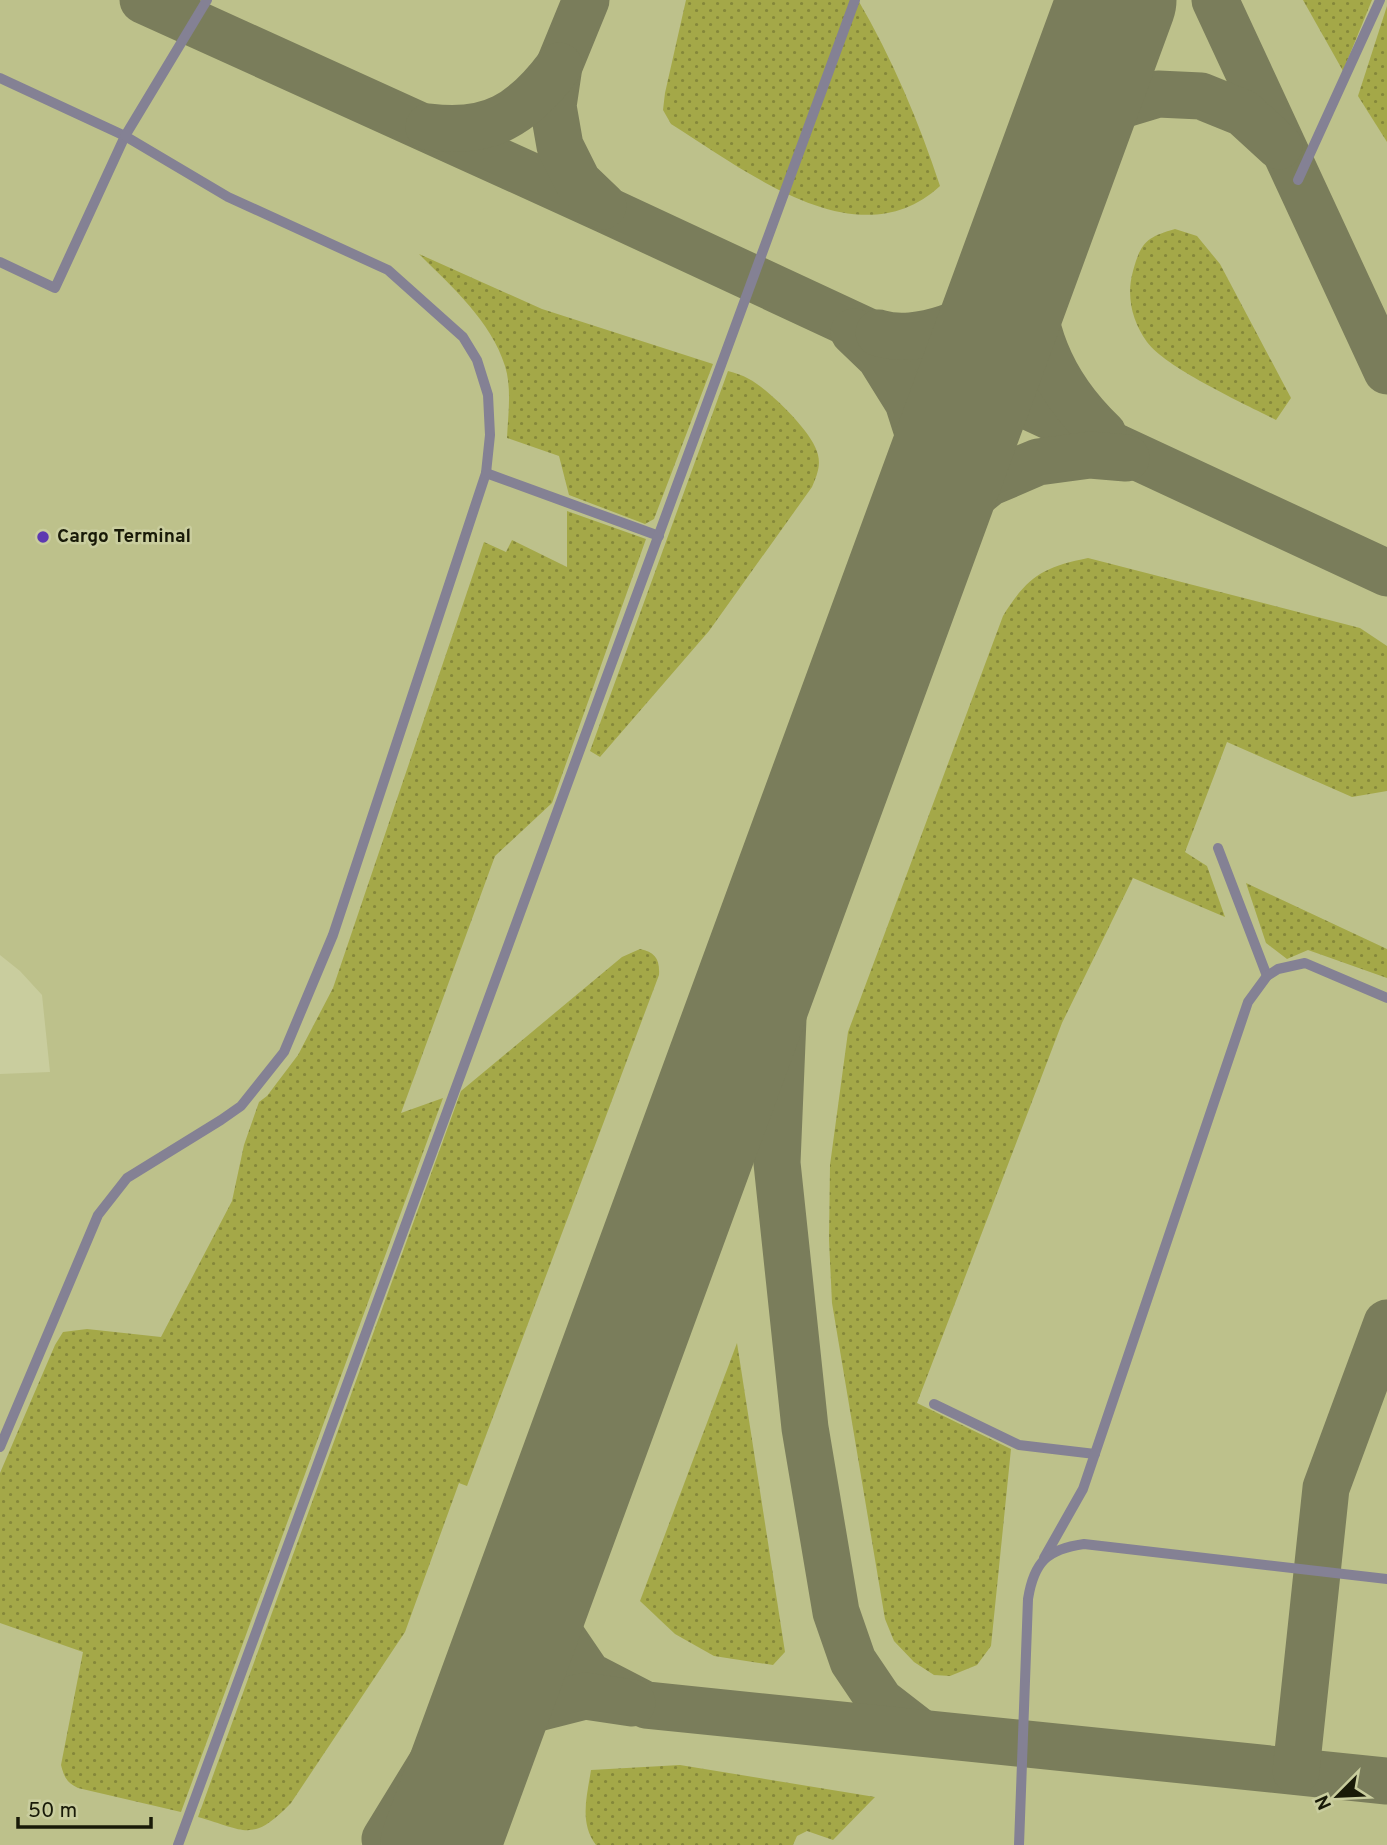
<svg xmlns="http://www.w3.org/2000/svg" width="1387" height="1845" font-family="Overpass,sans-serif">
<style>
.built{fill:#bdc18b}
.grass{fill:url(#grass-dots)}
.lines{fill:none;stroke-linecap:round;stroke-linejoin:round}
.taxiway{stroke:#7a7d5b;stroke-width:47}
.runway{stroke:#7a7d5b;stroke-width:119}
.lane{stroke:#848194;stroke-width:10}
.poi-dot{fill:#5d39b1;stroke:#c9cd9e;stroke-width:2.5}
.labels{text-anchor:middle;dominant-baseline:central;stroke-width:5;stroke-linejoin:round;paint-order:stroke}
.poi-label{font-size:19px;font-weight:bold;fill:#191a08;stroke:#c9cd9e;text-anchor:start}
</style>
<defs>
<pattern id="grass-dots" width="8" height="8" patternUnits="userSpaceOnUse" patternTransform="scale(1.75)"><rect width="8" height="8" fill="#a4a848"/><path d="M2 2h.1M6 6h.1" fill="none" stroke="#85883a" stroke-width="1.8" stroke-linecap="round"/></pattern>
</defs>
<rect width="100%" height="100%" fill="#c9cd9e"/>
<path class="built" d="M 0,0 L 1387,0 L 1387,1845 L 0,1845 L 0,1074 L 50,1072 L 42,995 L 20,971 L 0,955 Z"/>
<g class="grass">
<path d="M 686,0 L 858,0 C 892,58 919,122 940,186 C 858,262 744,169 671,124 L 663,110 L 665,93 Z"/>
<path d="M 1303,0 L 1372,0 L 1343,71 Z"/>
<path d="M 1387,6 L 1387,142 L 1358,96 Z"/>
<path d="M 1175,229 L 1197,236 L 1220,264 L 1291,398 L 1276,420 C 1245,404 1166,368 1147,342 C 1132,321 1126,296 1133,271 C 1141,242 1147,237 1175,229 Z"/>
<path d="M 419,254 L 542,309 L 713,364 L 654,519 L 645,524 L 569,495 L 559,456 L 507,438 C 508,416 512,388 505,366 C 491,321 452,287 419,254 Z"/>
<path d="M 728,371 C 735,373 742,375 749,379 C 768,389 814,433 818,455 C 821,467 816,477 812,487 L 709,631 L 600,757 L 590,751 Z"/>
<path d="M 567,511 L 646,539 L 552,803 L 495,856 L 401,1113 L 443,1098 L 181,1812 L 78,1788 C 67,1783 64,1777 61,1765 L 83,1652 L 0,1623 L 0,1473 L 55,1345 L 63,1332 L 87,1329 L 161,1337 L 232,1201 L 244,1145 L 259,1102 L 267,1096 L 298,1055 L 333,988 L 484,542 L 506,552 L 512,540 L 567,567 Z"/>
<path d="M 1088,558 L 1360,628 L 1387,646 L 1387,791 L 1352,797 L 1227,742 L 1185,852 L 1207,866 L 1225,917 L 1133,878 L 1062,1023 L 917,1403 L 1011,1449 L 991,1646 L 977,1665 L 950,1676 L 934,1675 L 914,1662 L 894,1641 L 885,1619 L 832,1303 L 829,1240 L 830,1165 L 848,1032 L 1003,616 C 1027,577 1043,567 1088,558 Z"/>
<path d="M 1246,883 L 1387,949 L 1387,978 L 1308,950 L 1287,959 L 1266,943 Z"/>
<path d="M 640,949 C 655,952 660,959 659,975 L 467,1486 L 459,1483 L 405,1632 L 291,1803 C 252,1843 247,1831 198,1817 L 461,1091 L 622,957 Z"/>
<path d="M 737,1343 L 785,1652 L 773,1665 L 714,1656 L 675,1634 L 640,1601 Z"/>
<path d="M 680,1765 L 875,1797 L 833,1840 L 807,1831 L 797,1836 L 793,1845 L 596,1845 C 579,1823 587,1796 591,1770 Z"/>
</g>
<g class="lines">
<g class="taxiway">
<path d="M 143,0 L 606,210 L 1387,573"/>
<path d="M 586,0 L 559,66 L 553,106 L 560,146 L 578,182 L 603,206"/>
<path d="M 1215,0 L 1387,371"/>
<path d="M 429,127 C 490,135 523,114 559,66"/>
<path d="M 1055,169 L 1080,133 L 1115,107 L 1158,94 L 1201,96 L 1243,113 L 1279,146"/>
<path d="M 1024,253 C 1034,330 1045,378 1103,434"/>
<path d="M 854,332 L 880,357 L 908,402 L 924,452 L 926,506 L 913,557"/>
<path d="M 879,333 C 916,345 979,322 1004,293 C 1013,282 1018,266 1024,253"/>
<path d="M 915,554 L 948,516 L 989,483 L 1038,462 L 1090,455 L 1126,458"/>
<path d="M 788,898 L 777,1163 L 805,1428 L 836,1612 L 853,1661 L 880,1701 L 920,1732"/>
<path d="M 545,1558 L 552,1622 L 588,1675 L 646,1705 L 1387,1781"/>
<path d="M 1296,1771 L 1326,1488 L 1387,1323"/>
<path d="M 436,1788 L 475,1749 L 526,1711 L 585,1696 L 632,1703"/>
<path d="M 454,1807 L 460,1845"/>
<path d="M 385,1839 L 494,1661 L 545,1558"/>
</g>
<path class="runway" d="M 440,1845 L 1117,0"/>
<g class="lane">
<path d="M 0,78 L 125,136 L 55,288 L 0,262"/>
<path d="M 1298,180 L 1380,0"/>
<path d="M 486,473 L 659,536"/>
<path d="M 1218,848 L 1267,976"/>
<path d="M 934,1404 L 1019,1445 L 1095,1454"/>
<path d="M 0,1447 L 98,1215 L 127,1178 L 221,1120 L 241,1106 L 284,1052 L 333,935 L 486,473 L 490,435 L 488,395 L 477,360 L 463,337 L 388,270 L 228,197 L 125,136 L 207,0"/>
<path d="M 1044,1558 L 1083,1489 L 1248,1002 L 1267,976 L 1278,969 L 1305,963 L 1387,998"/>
<path d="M 178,1845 L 855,0"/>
<path d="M 1019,1845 L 1028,1599 C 1034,1562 1047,1549 1084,1544 L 1387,1579"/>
</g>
</g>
<circle class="poi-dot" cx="43" cy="537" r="7"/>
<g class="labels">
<g class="poi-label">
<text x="57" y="537">Cargo Terminal</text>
</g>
</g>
<g transform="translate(1338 1796) rotate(246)" stroke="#c9cd9e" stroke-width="5" paint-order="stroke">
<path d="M0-5L12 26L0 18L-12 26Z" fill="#191a08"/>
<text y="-10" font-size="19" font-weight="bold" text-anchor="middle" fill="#191a08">N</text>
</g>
<path d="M18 1817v10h133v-10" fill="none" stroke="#191a08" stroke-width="3.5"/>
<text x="28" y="1817" font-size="21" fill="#191a08" stroke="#c9cd9e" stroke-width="5" paint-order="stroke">50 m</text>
</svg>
